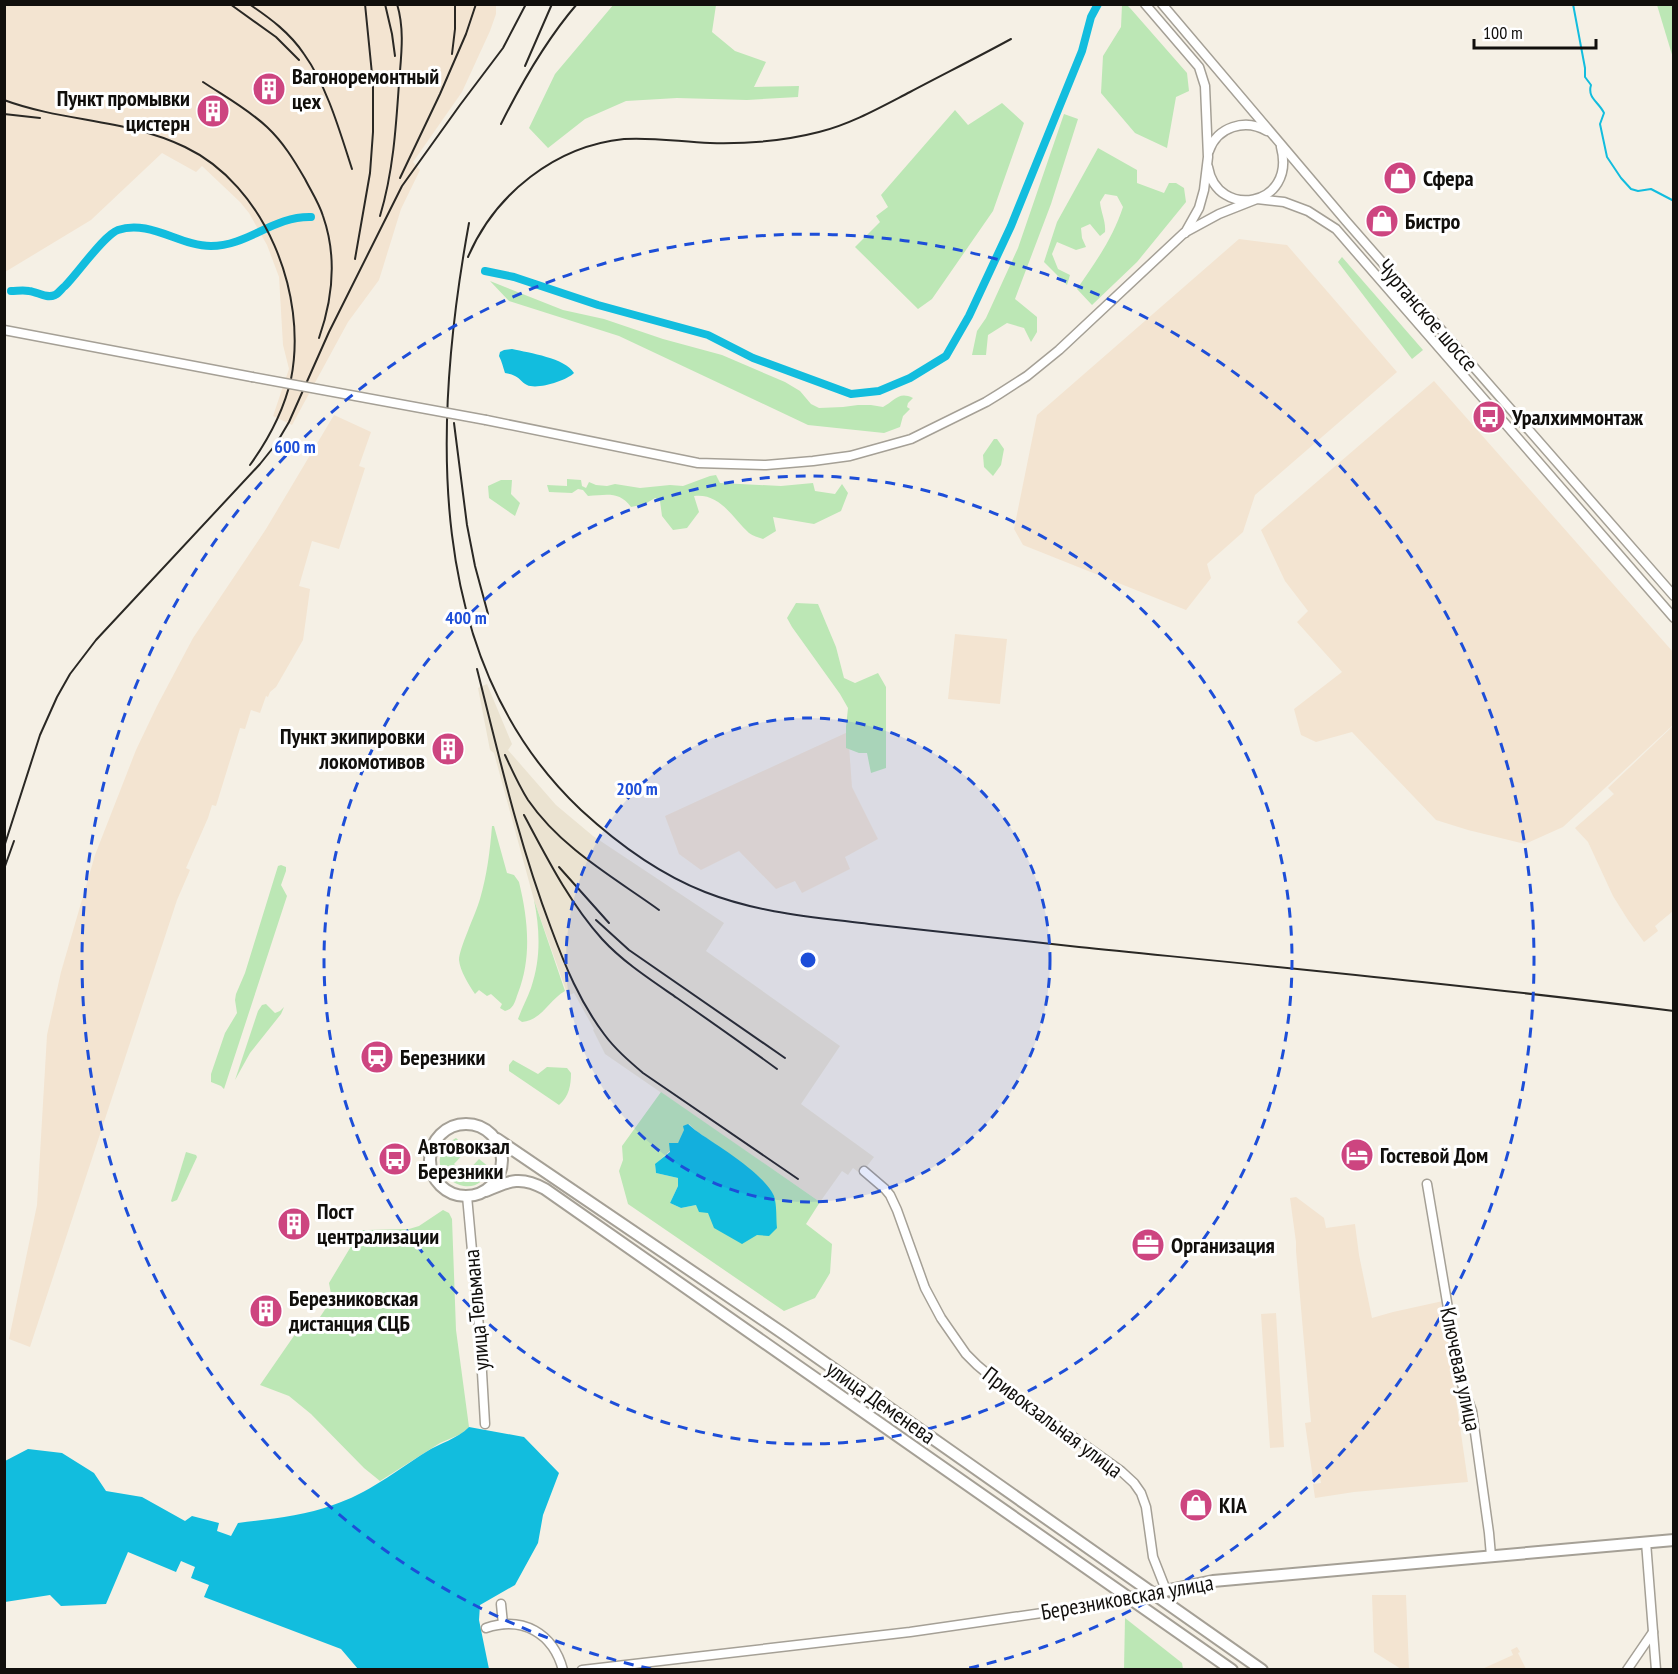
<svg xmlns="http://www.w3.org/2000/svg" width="1678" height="1674" font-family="'PT Sans Narrow',sans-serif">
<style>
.built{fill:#ebe3d1}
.industrial{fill:#f3e4d1}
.green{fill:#bce7b5;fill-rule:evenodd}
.water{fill:#12bdde}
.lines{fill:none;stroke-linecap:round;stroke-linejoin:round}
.stream{stroke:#12bdde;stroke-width:2}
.canal{stroke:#12bdde;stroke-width:8}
.minor-casing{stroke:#a5a096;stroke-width:11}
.major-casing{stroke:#a5a096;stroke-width:14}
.minor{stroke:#fff;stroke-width:8}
.major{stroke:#fff;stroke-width:10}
.rail{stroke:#2a2824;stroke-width:2}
.minor-bridge-casing{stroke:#a5a096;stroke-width:11;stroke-linecap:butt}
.minor-bridge{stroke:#fff;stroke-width:8}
.ring{fill:none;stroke:#1d4ed8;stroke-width:3;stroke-dasharray:10 8}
.labels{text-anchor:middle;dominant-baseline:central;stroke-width:6;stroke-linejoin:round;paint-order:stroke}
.poi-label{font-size:22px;font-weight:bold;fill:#110f0c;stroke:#fff;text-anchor:start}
.street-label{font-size:22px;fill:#110f0c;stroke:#fff}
.centre{fill:#1d4ed8;stroke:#fff;stroke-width:3}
.ring-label{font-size:18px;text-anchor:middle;font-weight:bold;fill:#1d4ed8;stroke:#fff;stroke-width:6;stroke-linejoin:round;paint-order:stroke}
</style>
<rect width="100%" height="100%" fill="#f5f0e5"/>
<path class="built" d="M 487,684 L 512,744 L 508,750 L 556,805 L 593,836 L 724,923 L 706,951 L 840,1046 L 801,1104 L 874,1157 L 861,1174 L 853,1168 L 848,1175 L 842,1171 L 820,1202 L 605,1054 L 593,1030 L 594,1029 L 574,993 L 568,996 L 534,900 L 494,753 L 490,750 L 478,688 Z"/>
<g class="industrial">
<path d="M 5,5 L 496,5 L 496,14 L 490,31 L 462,92 L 413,162 L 420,170 L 401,209 L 379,280 L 348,322 L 292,425 L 273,416 L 289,369 L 283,345 L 279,277 L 267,245 L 249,213 L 240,202 L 202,166 L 196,172 L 162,153 L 91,220 L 5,272 Z"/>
<path d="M 1239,239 L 1287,245 L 1397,372 L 1255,495 L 1243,532 L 1207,564 L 1211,578 L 1186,610 L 1023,545 L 1014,529 L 1037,415 Z"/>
<path d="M 1434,381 L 1673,652 L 1673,725 L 1563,827 L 1525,844 L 1468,830 L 1436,820 L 1352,732 L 1316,742 L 1301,735 L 1294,709 L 1342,672 L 1297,622 L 1308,611 L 1285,581 L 1261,530 Z"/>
<path d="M 334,415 L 371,432 L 359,466 L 365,468 L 339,549 L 312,541 L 299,586 L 310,589 L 303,640 L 276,687 L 270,692 L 268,697 L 266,696 L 260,713 L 251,710 L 245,729 L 240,728 L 216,806 L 212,805 L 208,818 L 186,868 L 190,870 L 177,900 L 30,1347 L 9,1339 L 37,1205 L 47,1035 L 61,972 L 95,855 L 136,750 L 157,706 L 193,638 L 266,529 Z"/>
<path d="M 955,634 L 1007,639 L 1000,704 L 948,699 Z"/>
<path d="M 1673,726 L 1673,911 L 1655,926 L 1658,931 L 1644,942 L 1628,920 L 1613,896 L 1588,842 L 1575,828 L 1614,794 L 1608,788 Z"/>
<path d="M 848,732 L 852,787 L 878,839 L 845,857 L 850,869 L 802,893 L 795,881 L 776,889 L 739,851 L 701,870 L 679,854 L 665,816 Z"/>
<path d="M 1296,1197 L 1324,1218 L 1326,1228 L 1355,1224 L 1359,1255 L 1372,1318 L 1393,1312 L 1443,1301 L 1451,1351 L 1451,1364 L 1468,1482 L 1354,1492 L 1315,1498 L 1313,1484 L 1321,1483 L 1320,1478 L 1313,1479 L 1305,1423 L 1311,1422 L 1296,1251 L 1296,1242 L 1290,1198 Z"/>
<path d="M 1276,1313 L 1284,1447 L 1270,1448 L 1261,1314 Z"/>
<path d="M 1372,1595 L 1406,1595 L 1409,1669 L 1401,1669 L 1374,1652 Z"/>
<path d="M 1517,1647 L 1520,1652 L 1518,1653 L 1526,1669 L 1482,1669 L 1513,1655 L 1511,1650 Z"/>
</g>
<g class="green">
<path d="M 614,4 L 716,5 L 712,32 L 735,51 L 766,62 L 754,87 L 799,86 L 798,97 L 747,100 L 677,98 L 626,101 L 585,119 L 548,148 L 529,128 L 555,74 Z"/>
<path d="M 1122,5 L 1127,5 L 1130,8 L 1187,73 L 1189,91 L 1176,97 L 1167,148 L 1135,133 L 1101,93 L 1103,56 L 1121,27 Z"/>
<path d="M 1657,5 L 1673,5 L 1673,58 Z"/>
<path d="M 1002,103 L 1024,123 L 993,211 L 932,299 L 918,309 L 855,247 L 880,222 L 876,216 L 888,207 L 881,195 L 955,110 L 968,125 Z"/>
<path d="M 1064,114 L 1078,119 L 1051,204 L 1015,299 L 1037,317 L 1037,332 L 1031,342 L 1024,328 L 1007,323 L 988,335 L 986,355 L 972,355 L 977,331 L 986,318 L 1018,248 Z"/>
<path d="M 1098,148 L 1137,170 L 1137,183 L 1164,193 L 1169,183 L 1176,183 L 1184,188 L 1186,202 L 1137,262 L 1092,305 L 1077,289 C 1095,263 1113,238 1123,207 L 1117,196 L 1105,194 L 1100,202 C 1101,213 1106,221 1105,232 L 1100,236 L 1090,224 L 1081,228 L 1082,238 L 1086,247 L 1076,250 L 1057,242 L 1052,254 L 1058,269 L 1070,275 L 1067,285 L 1044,262 L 1057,222 Z"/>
<path d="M 1342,257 L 1423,350 L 1412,359 L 1338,262 Z"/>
<path d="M 490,281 L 563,310 L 604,319 L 663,339 L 722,355 L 785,382 L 800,391 L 811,404 L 819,408 L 843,407 L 858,405 L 871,405 L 883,407 C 895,401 898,391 913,398 L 908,403 L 907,407 L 910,409 L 903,416 L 900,427 L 884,433 L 808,425 L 619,336 L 509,301 Z"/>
<path d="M 994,439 L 997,439 L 1004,449 L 1001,465 L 993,476 L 984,467 L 983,455 Z"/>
<path d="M 716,475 L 720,483 L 781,486 L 813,483 L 815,491 L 835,494 L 842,484 L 848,493 L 841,511 L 814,524 L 773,517 L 776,531 L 763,539 C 758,537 753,536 749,533 C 732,518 721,493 694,496 L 699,512 L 687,528 L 673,530 L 662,516 L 660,501 L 655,498 L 645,504 L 631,507 C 619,491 607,495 588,496 L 583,490 L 578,489 L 572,493 L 549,492 L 547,485 L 567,486 L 567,479 L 581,480 L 582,486 L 586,488 L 589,482 L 596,485 L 607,486 L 615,484 L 640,488 L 670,485 L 683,486 L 710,476 Z"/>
<path d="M 501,480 L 512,480 L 511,494 L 520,503 L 515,516 L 489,498 L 488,486 Z"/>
<path d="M 796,603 L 818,604 L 836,647 L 844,678 L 855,683 L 878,673 L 886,687 L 886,768 L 871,773 L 867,753 L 859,753 L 846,748 L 846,727 L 848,708 L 840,694 L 792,627 L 787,618 Z"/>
<path d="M 492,826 L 494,826 L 507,873 L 514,875 L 519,882 C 528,919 532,957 518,993 C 515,1001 514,1009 505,1011 L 500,1008 L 502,1004 L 491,994 L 487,996 L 479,990 L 475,994 C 469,985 460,971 459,960 C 459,949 476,913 480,899 C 487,875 490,851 492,826 Z"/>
<path d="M 281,865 L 286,867 L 286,871 L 281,885 L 287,896 L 224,1089 L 221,1086 L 211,1082 L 211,1074 L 225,1033 L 237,1013 L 235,1000 L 236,994 L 245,973 L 278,866 Z"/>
<path d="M 534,900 L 565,991 C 549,1000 542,1020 522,1022 L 518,1019 C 522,1008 527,999 531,988 C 541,959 540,930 534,900 Z"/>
<path d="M 266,1004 L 275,1013 L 280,1011 L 284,1007 L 281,1014 L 250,1053 L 235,1080 L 258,1011 L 262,1005 Z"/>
<path d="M 513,1060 L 538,1074 L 547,1067 L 567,1068 L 571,1073 C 571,1085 569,1097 559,1105 L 509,1071 L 509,1065 Z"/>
<path d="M 661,1092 L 820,1202 L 806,1224 L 832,1244 L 830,1273 L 815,1298 L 784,1311 L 628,1204 L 619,1171 L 623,1160 L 622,1146 ZM 689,1124 L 695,1130 L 744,1165 L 696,1205 L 681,1208 L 670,1203 L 678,1186 L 678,1178 L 656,1173 L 655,1165 L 678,1143 Z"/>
<path d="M 456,1138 L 468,1149 L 454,1164 L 465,1174 L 479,1159 L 489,1167 C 478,1213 409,1166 456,1138 Z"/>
<path d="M 186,1152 L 196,1155 L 197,1157 L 177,1200 L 172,1202 L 171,1201 Z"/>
<path d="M 443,1210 L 449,1213 L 452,1219 L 456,1330 L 469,1427 L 461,1434 L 440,1443 L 380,1481 L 364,1468 L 311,1414 L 289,1396 L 260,1385 L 298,1330 L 314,1326 L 332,1299 L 329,1283 L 359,1233 L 363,1230 L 367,1230 L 409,1229 L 419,1226 Z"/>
<path d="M 1125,1618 L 1182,1663 L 1183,1669 L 1124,1669 Z"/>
</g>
<g class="water">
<path d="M 512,349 C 530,353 565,358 574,373 C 566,381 537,390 527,385 C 522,383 520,378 515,376 C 512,374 509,374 505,373 C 503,367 502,362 499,356 L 500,352 L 504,350 Z"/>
<path d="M 688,1124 L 695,1130 C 716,1145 764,1173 774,1196 C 777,1205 776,1219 777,1228 L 769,1236 L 757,1235 L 742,1244 L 714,1228 L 708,1213 L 699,1212 L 696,1205 L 681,1208 L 670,1203 L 678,1186 L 678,1178 L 656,1173 L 655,1164 L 670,1152 L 669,1143 L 678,1143 L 684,1130 L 683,1126 Z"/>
<path d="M 469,1427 L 524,1437 L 559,1473 L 543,1515 L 538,1543 L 515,1585 L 480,1605 L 479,1620 L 489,1669 L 358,1669 L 341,1649 L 204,1597 L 209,1585 L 191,1578 L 195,1567 L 181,1561 L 176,1572 L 128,1552 L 106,1604 L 61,1606 L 50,1595 L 5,1602 L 5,1461 L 28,1449 L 62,1453 L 94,1473 L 106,1491 L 142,1497 L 185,1521 L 192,1516 L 219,1523 L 217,1531 L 231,1536 L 238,1523 C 270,1519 303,1516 333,1505 C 367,1494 396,1471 426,1452 C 440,1443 457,1439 469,1427 Z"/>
</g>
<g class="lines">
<path class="stream" d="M 1573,4 L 1585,68 L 1585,77 L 1591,85 C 1587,98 1599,102 1604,113 L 1600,124 L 1607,157 L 1621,178 L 1631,189 L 1638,191 L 1651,189 L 1674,201"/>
<g class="canal">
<path d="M 485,271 L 514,277 L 598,305 L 708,335 L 753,358 L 851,394 L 879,391 L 910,378 L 946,356 L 969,316 L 1011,226 L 1082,51 L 1091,17 L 1098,4"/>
<path d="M 11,291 C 17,291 23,290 29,291 C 38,292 46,299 55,295 C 59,293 62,288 65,286 C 78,273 104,235 118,230 C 149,219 180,246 211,246 C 248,246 273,216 311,217"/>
</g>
<g class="minor-casing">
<g id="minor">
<path d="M 1145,4 L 1199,67 L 1205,86 L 1208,157 L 1204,190 L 1199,208 L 1185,233"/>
<path d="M 1162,4 L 1346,221 L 1674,596"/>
<path d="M 1209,151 C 1217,127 1245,118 1267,131"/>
<path d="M 1208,167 C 1217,220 1297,207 1281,147"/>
<path d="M 4,330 L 252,377"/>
<path d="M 486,420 L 698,463 L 766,465 L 813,461 L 850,456 L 911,439 L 986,402 L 999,394 L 1027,376 L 1059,350 L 1184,233 L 1219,214 L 1257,199 L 1284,202 L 1308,211 L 1336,229 L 1674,618"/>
<path d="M 864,1171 L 885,1189 L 890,1195 L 897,1210 L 925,1288 L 941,1318 L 966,1354 L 977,1365 L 1002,1386 L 1121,1471 L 1134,1483 L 1141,1493 L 1146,1507 L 1153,1557 L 1166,1590"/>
<path d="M 1427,1184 L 1460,1379 L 1472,1411 L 1489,1533 L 1491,1556"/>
<path d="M 467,1196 L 480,1338 L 485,1424"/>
<path d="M 1646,1542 L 1656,1670"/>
<path d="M 501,1604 L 503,1624"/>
<path d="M 486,1628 C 523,1616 553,1633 563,1670"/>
<path d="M 582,1670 L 910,1632 L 1104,1604 L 1130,1598"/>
<path d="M 1627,1670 L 1653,1632"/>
</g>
</g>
<g class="major-casing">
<g id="major">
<circle cx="466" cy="1160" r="36"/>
<path d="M 497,1139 L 784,1334 L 1262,1670"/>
<path d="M 486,1191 C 510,1180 522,1176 545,1189 L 1232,1670"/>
<path d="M 1130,1598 L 1213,1581 L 1674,1540"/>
</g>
</g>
<use href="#minor" class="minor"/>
<use href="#major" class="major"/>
<g class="rail">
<path d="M 230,4 L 276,37 L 299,60"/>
<path d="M 249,4 C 270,18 290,33 304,54 C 327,86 340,132 352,169"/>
<path d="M 385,4 L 392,34 L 395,56"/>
<path d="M 452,54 L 455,29 L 455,4"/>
<path d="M 525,66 L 552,4"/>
<path d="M 203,82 C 224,96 248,109 267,127 C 283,142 294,160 305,179 C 311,191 319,203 323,216 C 337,256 333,298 319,338"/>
<path d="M 4,100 C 63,122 128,119 185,147 C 265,185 308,294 291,379 C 284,410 268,440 250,465"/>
<path d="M 4,114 L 40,118"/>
<path d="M 501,124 C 522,82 546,40 577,4"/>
<path d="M 400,178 L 440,94 L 466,34 L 476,4"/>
<path d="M 380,216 C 393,173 396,128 399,83 C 401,57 405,30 397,4"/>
<path d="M 469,223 C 433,420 422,660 581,810 C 618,844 659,874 705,892 C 758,913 813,917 869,924 C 939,932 1009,939 1079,947 C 1277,967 1476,986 1674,1011"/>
<path d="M 468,257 C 495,194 555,146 624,139 C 653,137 681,142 710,143 C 746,144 784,141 819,132 C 851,124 881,107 910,92 C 944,74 978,57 1011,39"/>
<path d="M 355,259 L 370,173 L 373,132 L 373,84 L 365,4"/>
<path d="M 454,423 L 467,525 L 475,566 L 488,614"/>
<path d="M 477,669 C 499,756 519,844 551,928 C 565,966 580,1002 604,1034 C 615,1049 629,1061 643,1073 L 798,1179"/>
<path d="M 505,755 C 512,770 519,786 528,800 C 561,848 613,877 659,910"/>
<path d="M 524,815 C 547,858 569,902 602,939 C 623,962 651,980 677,998 C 710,1021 744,1045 777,1069"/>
<path d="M 4,847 L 40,735 L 57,697 L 70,674 L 96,640 L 260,464 L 276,444 L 289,422 L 329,332 L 402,186 L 460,105 L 503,48 L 526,4"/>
<path d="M 559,867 L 609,923"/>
<path d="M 4,869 L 14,841"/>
<path d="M 596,920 L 629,950 L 785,1058"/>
</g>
<g class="minor-bridge-casing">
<path id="minor-bridge" d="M 252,377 L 486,420"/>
</g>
<use href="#minor-bridge" class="minor-bridge"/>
</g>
<circle cx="808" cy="960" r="242" fill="#1d4ed8" fill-opacity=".12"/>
<g class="ring">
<circle cx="808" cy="960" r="242"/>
<circle cx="808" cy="960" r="484"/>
<path d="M651 1669A726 726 0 1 1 965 1669"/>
</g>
<defs>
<g id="building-disc" transform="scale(1.725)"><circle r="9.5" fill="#cd4580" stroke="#fff"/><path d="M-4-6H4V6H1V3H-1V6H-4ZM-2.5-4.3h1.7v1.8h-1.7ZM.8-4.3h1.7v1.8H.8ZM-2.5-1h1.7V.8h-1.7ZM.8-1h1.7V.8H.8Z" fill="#fff"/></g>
<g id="shop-disc" transform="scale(1.725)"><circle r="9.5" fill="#cd4580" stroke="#fff"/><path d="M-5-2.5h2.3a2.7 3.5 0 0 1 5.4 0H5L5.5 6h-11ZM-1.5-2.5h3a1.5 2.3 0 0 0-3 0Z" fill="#fff"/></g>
<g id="bus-disc" transform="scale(1.725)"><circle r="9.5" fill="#cd4580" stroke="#fff"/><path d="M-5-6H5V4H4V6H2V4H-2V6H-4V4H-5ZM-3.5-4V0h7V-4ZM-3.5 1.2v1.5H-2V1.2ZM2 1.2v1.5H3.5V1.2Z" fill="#fff"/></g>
<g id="station-disc" transform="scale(1.725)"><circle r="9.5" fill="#cd4580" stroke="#fff"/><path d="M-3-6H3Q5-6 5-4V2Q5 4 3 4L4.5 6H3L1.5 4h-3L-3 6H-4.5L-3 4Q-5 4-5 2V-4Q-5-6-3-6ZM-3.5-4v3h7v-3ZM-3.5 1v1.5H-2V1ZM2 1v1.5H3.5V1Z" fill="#fff"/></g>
<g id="hotel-disc" transform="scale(1.725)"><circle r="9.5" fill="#cd4580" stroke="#fff"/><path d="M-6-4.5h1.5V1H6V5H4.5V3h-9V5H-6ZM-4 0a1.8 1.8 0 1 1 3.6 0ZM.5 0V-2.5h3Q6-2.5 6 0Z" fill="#fff"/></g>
<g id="office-disc" transform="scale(1.725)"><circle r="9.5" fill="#cd4580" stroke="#fff"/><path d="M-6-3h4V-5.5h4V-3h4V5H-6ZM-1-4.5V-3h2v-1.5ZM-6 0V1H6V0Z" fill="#fff"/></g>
</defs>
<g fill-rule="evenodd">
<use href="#building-disc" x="269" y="89"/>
<use href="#building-disc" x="213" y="111"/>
<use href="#shop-disc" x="1400" y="178"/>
<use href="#shop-disc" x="1382" y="221"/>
<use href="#bus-disc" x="1489" y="417"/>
<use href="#building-disc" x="448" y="749"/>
<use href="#station-disc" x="377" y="1057"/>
<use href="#hotel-disc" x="1357" y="1155"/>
<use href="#bus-disc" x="395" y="1159"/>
<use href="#building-disc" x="294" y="1224"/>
<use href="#office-disc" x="1148" y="1245"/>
<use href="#building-disc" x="266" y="1311"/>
<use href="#shop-disc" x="1196" y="1505"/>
</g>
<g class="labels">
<g class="poi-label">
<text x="292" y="76">Вагоноремонтный<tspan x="292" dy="25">цех</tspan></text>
<text x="190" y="98" text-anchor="end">Пункт промывки<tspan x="190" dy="25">цистерн</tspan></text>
<text x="1423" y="178">Сфера</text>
<text x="1405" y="221">Бистро</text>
<text x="1512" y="417">Уралхиммонтаж</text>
<text x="425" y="736" text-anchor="end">Пункт экипировки<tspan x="425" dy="25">локомотивов</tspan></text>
<text x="400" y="1057">Березники</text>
<text x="418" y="1146">Автовокзал<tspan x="418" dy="25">Березники</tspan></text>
<text x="1380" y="1155">Гостевой Дом</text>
<text x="317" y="1211">Пост<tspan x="317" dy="25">централизации</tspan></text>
<text x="1171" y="1245">Организация</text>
<text x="289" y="1298">Березниковская<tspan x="289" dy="25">дистанция СЦБ</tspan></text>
<text x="1219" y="1505">KIA</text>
</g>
<g class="street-label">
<text transform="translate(1428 315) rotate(49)">Чуртанское шоссе</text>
<text transform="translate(476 1310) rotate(-95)">улица Тельмана</text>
<text transform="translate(1461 1369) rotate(78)">Ключевая улица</text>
<text transform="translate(881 1402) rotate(35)">улица Деменева</text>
<text transform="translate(1053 1422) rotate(37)">Привокзальная улица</text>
<text transform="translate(1127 1597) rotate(-10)">Березниковская улица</text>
</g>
</g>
<circle cx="808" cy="960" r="9" class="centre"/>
<g class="ring-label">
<text x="295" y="453">600 m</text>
<text x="466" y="624">400 m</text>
<text x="637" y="795">200 m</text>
</g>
<rect width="1678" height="1674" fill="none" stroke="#110f0c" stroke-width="12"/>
<path d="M1474 39v9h122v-9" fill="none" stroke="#110f0c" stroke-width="3"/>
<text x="1483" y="39" font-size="18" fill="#110f0c" stroke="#ffffff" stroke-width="4.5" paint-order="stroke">100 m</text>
</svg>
